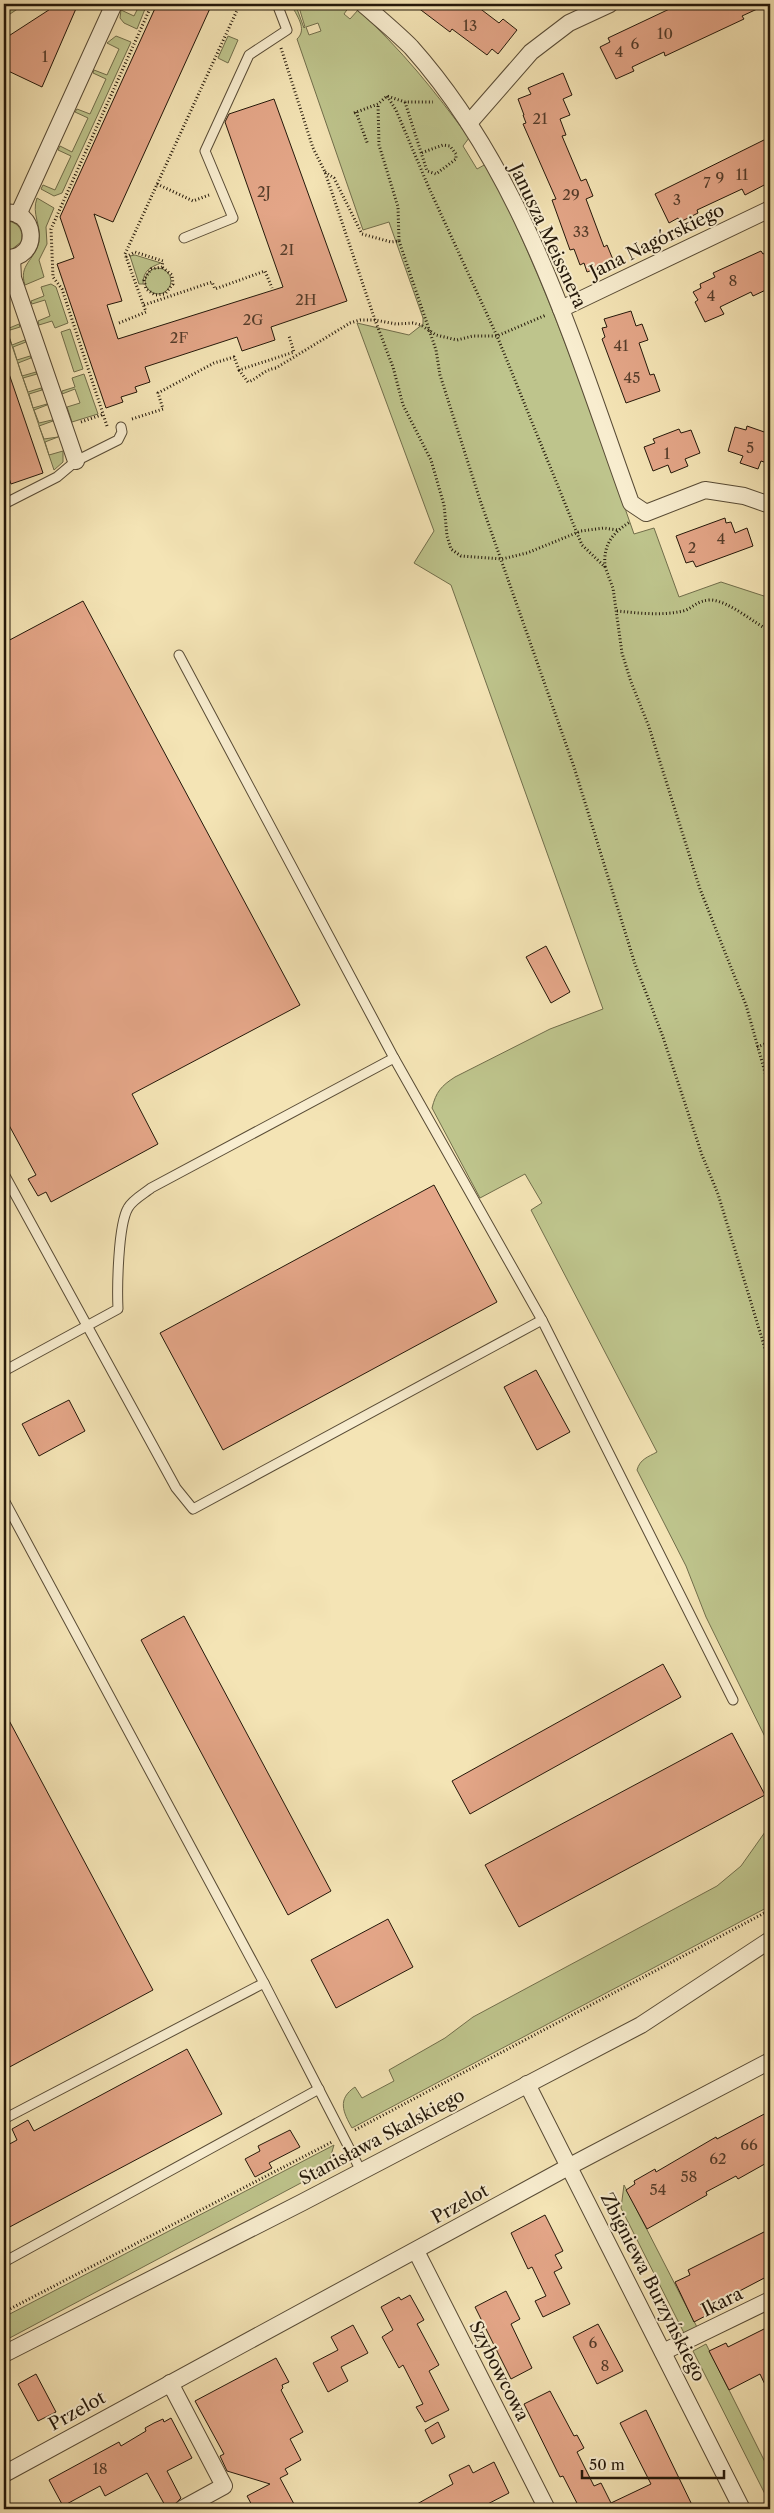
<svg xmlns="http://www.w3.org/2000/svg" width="774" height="2513" font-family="'Libre Caslon Text',serif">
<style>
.green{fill:#bec48c;stroke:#716e4b;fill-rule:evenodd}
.building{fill:#e4a688;stroke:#24180a}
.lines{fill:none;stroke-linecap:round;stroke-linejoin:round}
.lane-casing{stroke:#584b35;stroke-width:11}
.street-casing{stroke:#584b35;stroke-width:18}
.path{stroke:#24180a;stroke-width:3;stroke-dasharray:1 2.5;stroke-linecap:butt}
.lane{stroke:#f8edcf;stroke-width:9}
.street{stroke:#f8edcf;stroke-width:16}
.labels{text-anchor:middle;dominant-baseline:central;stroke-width:4;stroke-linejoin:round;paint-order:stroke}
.number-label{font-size:15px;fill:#543c2a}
.street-label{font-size:18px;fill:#24180a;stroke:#f8edcf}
</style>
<rect width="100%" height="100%" fill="#f4e4b5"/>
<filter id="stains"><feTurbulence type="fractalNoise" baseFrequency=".004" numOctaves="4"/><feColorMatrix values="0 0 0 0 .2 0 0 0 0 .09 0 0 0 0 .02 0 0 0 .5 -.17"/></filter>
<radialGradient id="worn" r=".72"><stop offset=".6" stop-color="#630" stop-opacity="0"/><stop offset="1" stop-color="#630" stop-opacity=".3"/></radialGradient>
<g class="green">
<path d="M 4,4 L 25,4 L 4,18 Z"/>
<path d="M 140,4 L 147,4 L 137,29 L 124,23 L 120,18 L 121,10 L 134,16 Z"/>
<path d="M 291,4 L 296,6 L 304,28 L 305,27 L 298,4 L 351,4 L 344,14 L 350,19 L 358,10 C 401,49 435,91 469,138 L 463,146 L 477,169 L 486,164 C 547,282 590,409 634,534 L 654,528 L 679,597 L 721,582 L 770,598 L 770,1747 L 706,1617 L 686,1566 L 637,1470 C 640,1459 648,1457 657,1452 L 531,1210 L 542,1203 L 525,1174 L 480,1198 L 432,1108 C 436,1092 441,1086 455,1077 L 550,1029 L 603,1009 L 451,585 L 414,563 L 434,531 L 357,323 L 409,335 L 423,324 L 423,318 L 389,222 L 363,230 L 297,39 C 308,29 296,15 291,4 ZM 318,23 L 321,31 L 309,35 L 306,27 Z"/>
<path d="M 116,36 L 131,42 L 62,193 L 54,196 L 41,189 L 43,185 L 55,190 L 71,156 L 58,150 L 60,146 L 72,152 L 88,118 L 75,112 L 77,109 L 90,114 L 106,79 L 93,73 L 94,70 L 107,75 L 119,49 L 107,43 Z"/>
<path d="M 228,36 L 238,40 L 228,63 L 218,58 Z"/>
<path d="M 37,198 L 54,208 L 46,227 L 47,244 L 39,260 L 44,277 L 25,285 C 18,265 35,260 39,242 C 42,226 31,214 37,198 Z"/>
<path d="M 8,221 C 19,223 24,231 21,242 L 11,250 L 4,249 L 4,222 Z"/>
<path d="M 135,255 L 161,263 C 151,267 143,270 143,284 L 139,284 L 130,256 Z"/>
<circle cx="158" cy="281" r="13"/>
<path d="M 51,284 L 56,287 L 68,323 L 55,328 L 52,321 L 39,325 L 38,321 L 50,316 L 45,300 L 32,304 L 31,301 L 44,296 L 41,287 Z"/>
<path d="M 4,322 L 7,329 L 19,324 L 20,327 L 7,331 L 12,345 L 25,340 L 26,342 L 13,347 L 17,360 L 30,356 L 31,358 L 18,363 L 22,376 L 36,372 L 37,374 L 23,378 L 28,392 L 41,388 L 42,390 L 29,394 L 33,408 L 47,404 L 47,405 L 34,410 L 39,423 L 52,420 L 53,421 L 39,426 L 44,439 L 58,437 L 45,442 L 49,455 L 63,451 L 63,462 L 54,470 Z"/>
<path d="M 70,329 L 83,369 L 74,372 L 61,332 Z"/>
<path d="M 84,374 L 98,414 L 72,422 L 67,407 L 80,403 L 75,389 L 62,394 L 62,391 L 75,387 L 72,378 Z"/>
<path d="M 770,1825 L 770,1906 L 352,2128 C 343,2112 337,2099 355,2087 L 362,2098 L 394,2081 L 389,2070 L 445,2038 L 473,2017 L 717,1886 L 741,1866 Z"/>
<path d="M 334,2145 L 329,2162 L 314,2176 L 4,2341 L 4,2317 Z"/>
<path d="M 624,2185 L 698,2329 L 685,2335 L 621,2208 Z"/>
<path d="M 706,2344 L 770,2472 L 770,2504 L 693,2351 Z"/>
</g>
<g class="building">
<path d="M 58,4 L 78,4 L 42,87 L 4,69 L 4,39 Z"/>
<path d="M 157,4 L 212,4 L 113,222 L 94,214 L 122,301 L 107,305 L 118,339 L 283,287 L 225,122 L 229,114 L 274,99 L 347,301 L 271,327 L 275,340 L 242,351 L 237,337 L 145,367 L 150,382 L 135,387 L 137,392 L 121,397 L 123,402 L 106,408 L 57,264 L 74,258 L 60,217 Z"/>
<path d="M 413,4 L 474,4 L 499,23 L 503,19 L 517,30 L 498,54 L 492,49 L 487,55 L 452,29 L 450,32 Z"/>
<path d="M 680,4 L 768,4 L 742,16 L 744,19 L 665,56 L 664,52 L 632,67 L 634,71 L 616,79 L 600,47 L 610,42 L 608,38 Z"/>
<path d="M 563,73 L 572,95 L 563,99 L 570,115 L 560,119 L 566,135 L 562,136 L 581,181 L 586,179 L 593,196 L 586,199 L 604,247 L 607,245 L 614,262 L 587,272 L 584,263 L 580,265 L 574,249 L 570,250 L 552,200 L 556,199 L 523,124 L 526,123 L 523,115 L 524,115 L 518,99 L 531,94 L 528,88 Z"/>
<path d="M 770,137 L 770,182 L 745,195 L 742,189 L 697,210 L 698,213 L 680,222 L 678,218 L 669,223 L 655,194 Z"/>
<path d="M 761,251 L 763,254 L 770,251 L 770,288 L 753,296 L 751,292 L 720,307 L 724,314 L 705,322 L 695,302 L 698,300 L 693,292 L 701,288 L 700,284 L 715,277 L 713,273 Z"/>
<path d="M 631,311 L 636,326 L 642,324 L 648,340 L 639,343 L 650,375 L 654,374 L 660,391 L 626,403 L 602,339 L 605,337 L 602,328 L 607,327 L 604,319 Z"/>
<path d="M 6,365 L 43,473 L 11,484 L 4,464 L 4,366 Z"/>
<path d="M 747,426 L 770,434 L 770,464 L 761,461 L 758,469 L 740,463 L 743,456 L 728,451 L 735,427 L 746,430 Z"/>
<path d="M 679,429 L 681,433 L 691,430 L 700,453 L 685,459 L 688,466 L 671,473 L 668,465 L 653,471 L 644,447 L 655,443 L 653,439 Z"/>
<path d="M 725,518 L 726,523 L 731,522 L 735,533 L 747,528 L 753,546 L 696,567 L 693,561 L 686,563 L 676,536 Z"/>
<path d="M 83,601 L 300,1005 L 132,1094 L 158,1144 L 51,1202 L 46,1192 L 38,1196 L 28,1179 L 36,1175 L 4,1116 L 4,643 Z"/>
<path d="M 546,946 L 570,992 L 551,1003 L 526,957 Z"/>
<path d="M 434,1185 L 497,1302 L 223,1450 L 160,1333 Z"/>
<path d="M 536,1370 L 570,1432 L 537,1450 L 504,1387 Z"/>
<path d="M 69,1400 L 85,1431 L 39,1456 L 22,1424 Z"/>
<path d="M 184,1616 L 331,1891 L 288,1915 L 141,1640 Z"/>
<path d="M 663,1664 L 681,1697 L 470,1814 L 452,1781 Z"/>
<path d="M 4,1711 L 153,1990 L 4,2070 Z"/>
<path d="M 732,1733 L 765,1795 L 519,1927 L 485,1865 Z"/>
<path d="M 388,1919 L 413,1967 L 336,2008 L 311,1960 Z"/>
<path d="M 187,2049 L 222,2114 L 4,2230 L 4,2147 L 17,2140 L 12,2129 L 28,2120 L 34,2131 Z"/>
<path d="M 770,2111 L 770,2161 L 738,2179 L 736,2176 L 706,2192 L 707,2195 L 647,2229 L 626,2190 L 635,2184 L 634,2181 L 655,2169 L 656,2172 L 716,2137 L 717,2139 Z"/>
<path d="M 290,2130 L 300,2147 L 269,2163 L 272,2168 L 255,2177 L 245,2159 L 260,2151 L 258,2146 Z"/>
<path d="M 545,2215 L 563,2251 L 555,2255 L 562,2268 L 554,2272 L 570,2304 L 543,2317 L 535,2301 L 546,2296 L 532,2267 L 528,2269 L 511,2233 Z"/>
<path d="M 770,2229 L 770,2275 L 709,2307 L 711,2313 L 694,2322 L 675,2282 L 690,2275 L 688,2270 Z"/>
<path d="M 506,2291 L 520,2319 L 511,2324 L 532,2368 L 511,2379 L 475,2307 Z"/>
<path d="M 410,2295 L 424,2320 L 417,2324 L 439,2365 L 429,2371 L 449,2410 L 425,2422 L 416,2407 L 423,2404 L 403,2365 L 399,2368 L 382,2337 L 393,2330 L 381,2307 L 399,2297 L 401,2300 Z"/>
<path d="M 598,2324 L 623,2371 L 597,2384 L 573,2337 Z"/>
<path d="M 353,2325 L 368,2353 L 341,2367 L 348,2381 L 328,2392 L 313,2363 L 338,2350 L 331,2337 Z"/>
<path d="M 770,2326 L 770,2395 L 760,2374 L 729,2390 L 709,2351 L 726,2343 L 728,2347 Z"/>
<path d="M 276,2358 L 289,2382 L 282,2385 L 283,2388 L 281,2390 L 303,2432 L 290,2439 L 301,2460 L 285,2469 L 288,2474 L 280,2478 L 294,2504 L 284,2509 L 254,2509 L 247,2496 L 270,2484 L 227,2471 L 220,2456 L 224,2454 L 195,2401 Z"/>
<path d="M 36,2374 L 56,2412 L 38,2421 L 18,2384 Z"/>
<path d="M 550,2391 L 574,2436 L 577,2435 L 584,2448 L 577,2452 L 594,2486 L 601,2483 L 611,2503 L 651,2484 L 620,2423 L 646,2410 L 694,2509 L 580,2509 L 563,2476 L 560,2477 L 524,2404 Z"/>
<path d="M 171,2418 L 192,2458 L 167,2471 L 181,2498 L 172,2507 L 167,2509 L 147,2473 L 105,2496 L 100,2486 L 63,2506 L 49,2480 L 119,2442 L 121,2446 L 146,2431 L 145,2428 L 154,2423 L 163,2419 L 164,2422 Z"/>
<path d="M 438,2422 L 445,2437 L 432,2444 L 425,2430 Z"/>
<path d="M 494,2462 L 509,2493 L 478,2509 L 476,2504 L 465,2509 L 408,2509 L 453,2484 L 449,2475 L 469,2465 L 473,2473 Z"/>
</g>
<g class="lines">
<g class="lane-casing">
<g id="lane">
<path d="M 184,238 L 233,218 L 205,151 L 249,55 L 287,30 L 277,4"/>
<path d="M 4,504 L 57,477 L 76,461 L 118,440 L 122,432 L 121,427"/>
<path d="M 179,655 L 394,1058 L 542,1320 L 733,1700"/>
<path d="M 4,1174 L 176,1488 L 193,1509 L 542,1320"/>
<path d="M 4,1371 L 118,1309 C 117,1288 118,1225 128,1208 C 132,1200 145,1193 151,1188 L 394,1058"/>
<path d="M 4,1500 L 264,1983 L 361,2171"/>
<path d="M 4,2119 L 264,1983"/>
<path d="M 4,2262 L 319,2089"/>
</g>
</g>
<g class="street-casing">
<g id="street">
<path d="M 363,4 C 379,18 396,32 411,47 C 525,175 574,345 631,503 L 646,513 L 705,490 L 744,496 L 770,505"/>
<path d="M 469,123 L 531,52 L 569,23 L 610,4"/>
<path d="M 4,213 C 36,207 43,260 4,258"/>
<path d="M 18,215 L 114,4"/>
<path d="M 12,258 L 13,278 L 76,461"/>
<path d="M 561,309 L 770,209"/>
<path d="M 527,2084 L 742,2509"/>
<path d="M 416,2251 L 547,2509"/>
<path d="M 663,2352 L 770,2300"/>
<path d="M 4,2354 L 303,2202 L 641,2025 L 770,1940"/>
<path d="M 170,2383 L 224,2486 L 182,2509"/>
<path d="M 4,2474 L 570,2166 L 770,2061"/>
</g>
</g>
<g class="path">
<path d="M 281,48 L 313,148 L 325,172 L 375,320 L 396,324 L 413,323 L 421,325 L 436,335 L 457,340 L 473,336 L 497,336 L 546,315"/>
<path d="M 387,96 L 396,110 L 429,188 L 497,336 L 577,533 L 582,545 L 605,567 L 613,588 L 622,653 L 631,682 L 649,727 L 700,889 L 746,1005 L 770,1090"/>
<path d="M 405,102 L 427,171 L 436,174 L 456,159 L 456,154 L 450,146 L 443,145 L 421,153"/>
<path d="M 356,112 L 368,145"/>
<path d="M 354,113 L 378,104 L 387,96 L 405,102 L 433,102"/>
<path d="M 325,172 L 334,178 L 362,234 L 391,242 L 399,241 L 398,207 L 379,145 L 378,104"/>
<path d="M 157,184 L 193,201 L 209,195"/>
<path d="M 399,241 L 436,350 L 440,375 L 480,500 L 574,767 L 635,964 L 663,1037 L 702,1155 L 718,1194 L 770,1365"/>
<path d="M 126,257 L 135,252 L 163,261 L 162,267 L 151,269 L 144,280 L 146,289 L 155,295 L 165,294 L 173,284 L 172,275 L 162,267"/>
<path d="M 144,305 L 212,282 L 215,289 L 265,271 L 272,288"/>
<path d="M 119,323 L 146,312 L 125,254 L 239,6"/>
<path d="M 239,370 L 248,382 C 259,378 263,370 276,368 L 350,323 L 360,320 L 375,320 L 393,367 L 403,405 L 431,460 L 444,505 L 447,536 L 451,549 L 461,556 L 502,559 L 527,553 L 581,531 L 604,528 L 617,530"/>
<path d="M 132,419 L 163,409 L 158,393 L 214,363 L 234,357 L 239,370 L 294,352 L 289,336"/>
<path d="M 81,422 L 104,414"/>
<path d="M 107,426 L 62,289 L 53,277 L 51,229 L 152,4"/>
<path d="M 605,567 C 603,545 612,533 630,522"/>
<path d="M 617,611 C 638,613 662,616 683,611 C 692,609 697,600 711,600 C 729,601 754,623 770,631"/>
<path d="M 757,1047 L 770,1042"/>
<path d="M 355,2130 L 770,1910"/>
<path d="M 4,2312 L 332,2142"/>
</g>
<use href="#lane" class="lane"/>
<use href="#street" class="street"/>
</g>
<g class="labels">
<g class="number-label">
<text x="470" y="25">13</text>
<text x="665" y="33">10</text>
<text x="635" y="43">6</text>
<text x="619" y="51">4</text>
<text x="45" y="56">1</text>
<text x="540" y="118">21</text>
<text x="742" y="174">11</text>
<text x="720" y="177">9</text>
<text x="707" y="182">7</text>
<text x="264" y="191">2J</text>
<text x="571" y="194">29</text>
<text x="677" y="199">3</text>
<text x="581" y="231">33</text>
<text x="287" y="249">2I</text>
<text x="733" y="280">8</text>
<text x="711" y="295">4</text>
<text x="306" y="299">2H</text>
<text x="253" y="319">2G</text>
<text x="179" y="337">2F</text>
<text x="621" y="345">41</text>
<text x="632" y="377">45</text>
<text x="750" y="447">5</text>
<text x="667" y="453">1</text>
<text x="721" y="538">4</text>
<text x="692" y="547">2</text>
<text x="749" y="2144">66</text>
<text x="718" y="2158">62</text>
<text x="689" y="2176">58</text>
<text x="658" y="2189">54</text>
<text x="593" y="2342">6</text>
<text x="605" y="2365">8</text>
<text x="100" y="2468">18</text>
</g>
<g class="street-label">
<text transform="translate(548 236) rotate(65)">Janusza Meissnera</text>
<text transform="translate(657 241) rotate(-26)">Jana Nagórskiego</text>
<text transform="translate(382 2137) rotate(-28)">Stanisława Skalskiego</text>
<text transform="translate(460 2204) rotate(-29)">Przelot</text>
<text transform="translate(653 2287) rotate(63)">Zbigniewa Burzyńskiego</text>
<text transform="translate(722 2302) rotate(-26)">Ikara</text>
<text transform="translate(499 2371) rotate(63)">Szybowcowa</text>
<text transform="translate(77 2411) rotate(-29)">Przelot</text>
</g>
</g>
<rect width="774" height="2513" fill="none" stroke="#f4e4b5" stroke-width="20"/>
<rect x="5" y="5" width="764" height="2503" fill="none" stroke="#24180a" stroke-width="2.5"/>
<rect x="10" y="10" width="754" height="2493" fill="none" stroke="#24180a"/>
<path d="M582 2470v8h142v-8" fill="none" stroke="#24180a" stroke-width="2.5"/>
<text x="589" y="2470" font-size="15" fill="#24180a" stroke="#f8edcf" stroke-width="4" paint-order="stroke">50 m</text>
<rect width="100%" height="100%" filter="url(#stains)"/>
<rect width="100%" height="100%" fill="url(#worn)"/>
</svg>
